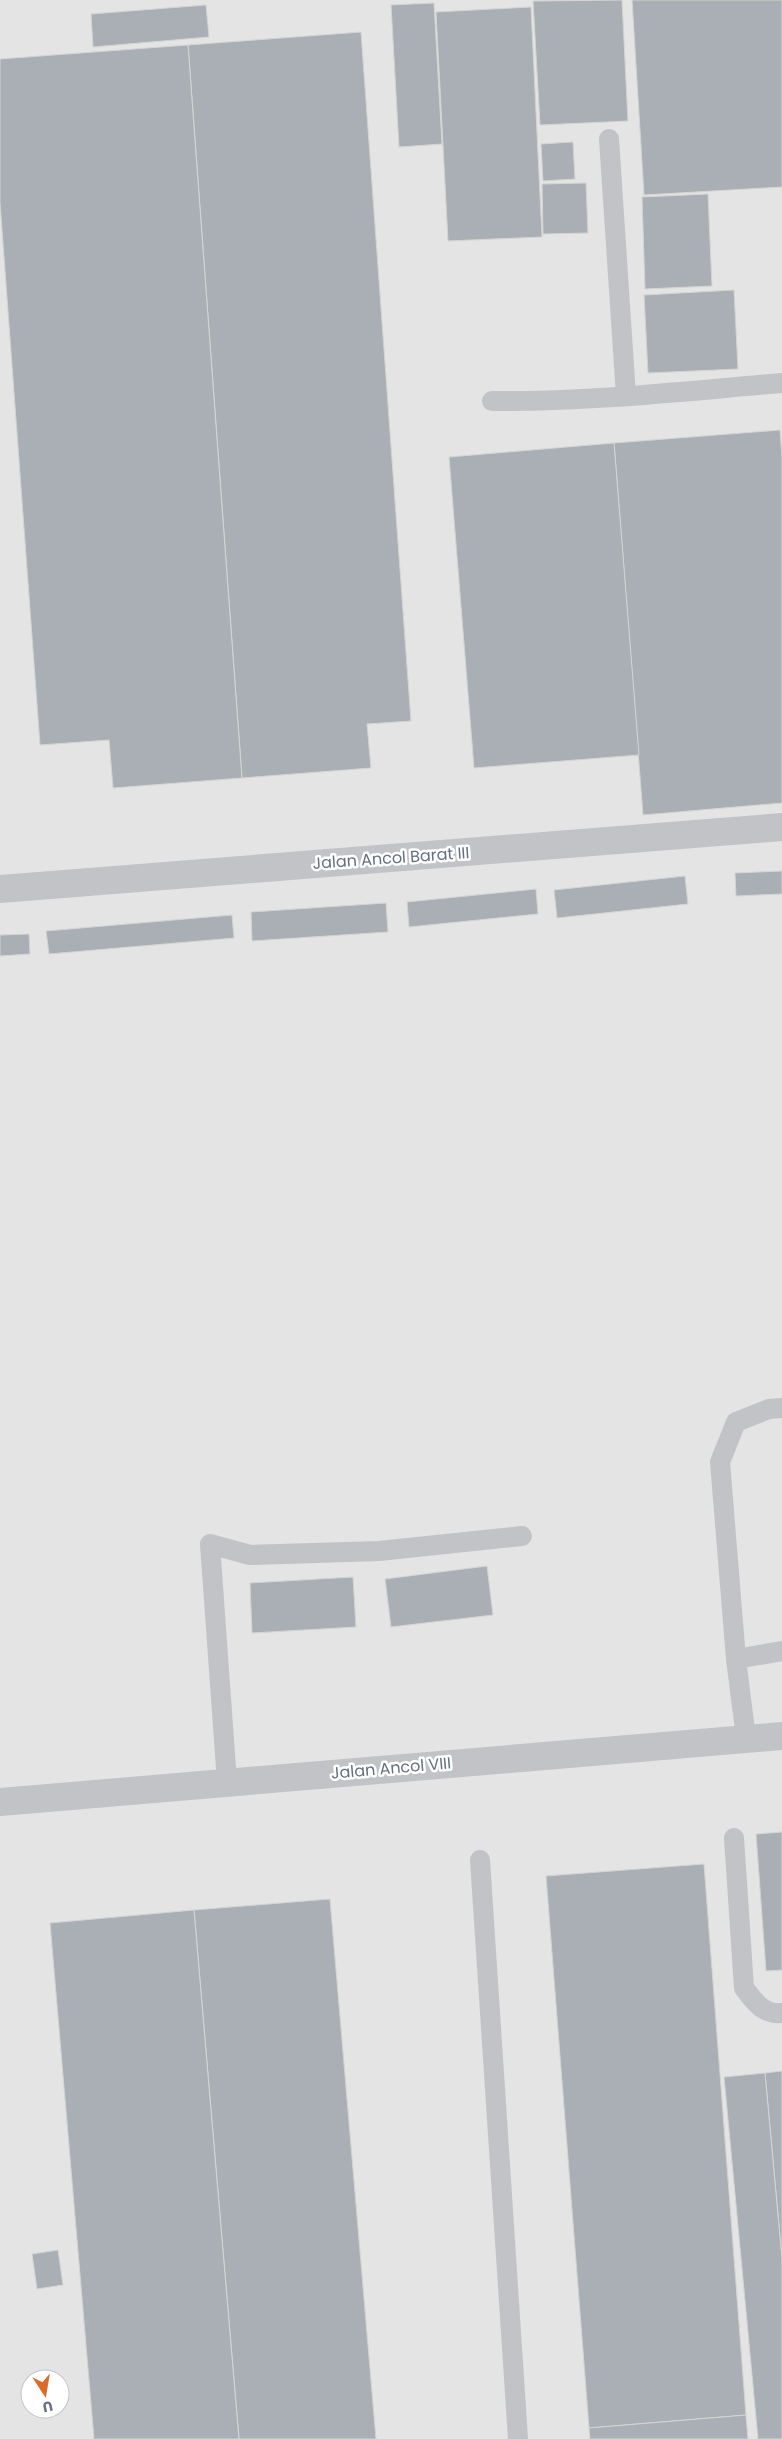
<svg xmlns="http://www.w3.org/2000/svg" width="782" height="2439" font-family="Poppins,sans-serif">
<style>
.built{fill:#e3e4e3;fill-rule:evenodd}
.building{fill:#aaafb5;stroke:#d4d5d2}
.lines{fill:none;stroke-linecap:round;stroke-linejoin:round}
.service{stroke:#c1c3c7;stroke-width:20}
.minor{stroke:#c1c3c7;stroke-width:28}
.tertiary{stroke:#c1c3c7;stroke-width:28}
.labels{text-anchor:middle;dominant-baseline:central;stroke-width:5;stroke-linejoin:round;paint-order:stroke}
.street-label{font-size:16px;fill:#646f7f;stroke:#fff}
</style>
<rect width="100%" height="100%" fill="#f3f4ef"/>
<path class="built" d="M 0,0 L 782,0 L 782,2439 L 0,2439 ZM 30,2379 L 60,2379 L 60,2409 L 30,2409 Z"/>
<g class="building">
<path d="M 622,0 L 628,121 L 540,125 L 533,1 Z"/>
<path d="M 632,0 L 782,0 L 782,187 L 644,195 Z"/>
<path d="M 434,3 L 442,144 L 399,147 L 391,5 Z"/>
<path d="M 206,5 L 209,37 L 93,47 L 91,14 Z"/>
<path d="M 531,7 L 542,237 L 448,241 L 436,12 Z"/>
<path d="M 361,32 L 411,721 L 367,724 L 371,768 L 242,778 L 188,45 Z"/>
<path d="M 188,45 L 242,778 L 113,788 L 109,740 L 40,745 L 0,203 L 0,59 Z"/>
<path d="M 573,142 L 575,179 L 543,181 L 541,144 Z"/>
<path d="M 586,183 L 588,233 L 543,234 L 542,184 Z"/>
<path d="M 708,194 L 712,286 L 645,289 L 642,197 Z"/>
<path d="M 734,290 L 738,369 L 648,373 L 644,295 Z"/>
<path d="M 780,430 L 782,457 L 782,803 L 643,815 L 614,443 Z"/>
<path d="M 614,443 L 639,755 L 474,768 L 449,457 Z"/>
<path d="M 782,871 L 782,894 L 736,896 L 735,873 Z"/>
<path d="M 685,876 L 688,904 L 557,918 L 554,890 Z"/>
<path d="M 536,889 L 538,914 L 409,927 L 407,902 Z"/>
<path d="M 386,903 L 388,932 L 252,941 L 251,912 Z"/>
<path d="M 232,915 L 234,938 L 49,954 L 46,931 Z"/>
<path d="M 29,934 L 30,954 L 0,956 L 0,935 Z"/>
<path d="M 487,1566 L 493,1615 L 391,1627 L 385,1579 Z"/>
<path d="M 353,1577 L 356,1627 L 252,1633 L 250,1583 Z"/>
<path d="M 782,1832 L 782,1970 L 766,1971 L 756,1834 Z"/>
<path d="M 704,1864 L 746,2415 L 589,2428 L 546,1876 Z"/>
<path d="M 330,1899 L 376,2439 L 239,2439 L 194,1910 Z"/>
<path d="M 194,1910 L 239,2439 L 94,2439 L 50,1923 Z"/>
<path d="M 782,2071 L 782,2259 L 765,2073 Z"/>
<path d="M 765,2073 L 782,2259 L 782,2439 L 758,2439 L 724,2077 Z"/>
<path d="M 58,2250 L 63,2285 L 37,2289 L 32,2254 Z"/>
<path d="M 746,2415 L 748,2439 L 590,2439 L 589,2428 Z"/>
</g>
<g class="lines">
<g class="service">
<path d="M 609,139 L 626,396"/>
<path d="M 492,401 C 589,402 686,391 782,383"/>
<path d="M 736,1659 L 782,1651"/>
<path d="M 746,1738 L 736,1659 L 720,1462 L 736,1422 L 769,1409 L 782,1408"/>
<path d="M 227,1782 L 210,1544 L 250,1555 L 379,1551 L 522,1536"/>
<path d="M 734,1838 L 744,1988 C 754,2001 763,2015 782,2013"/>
<path d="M 480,1860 L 518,2439"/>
</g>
<path class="minor" d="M 0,889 L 782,827"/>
<path class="tertiary" d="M 0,1802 L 782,1736"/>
</g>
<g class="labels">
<g class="street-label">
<text transform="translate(391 858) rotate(-4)">Jalan Ancol Barat III</text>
<text transform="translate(391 1768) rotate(-5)">Jalan Ancol VIII</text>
</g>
</g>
<g transform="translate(45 2394) rotate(168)"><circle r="24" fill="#ffffff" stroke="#c1c5cc"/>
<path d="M0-4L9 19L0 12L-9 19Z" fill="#db6b28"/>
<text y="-8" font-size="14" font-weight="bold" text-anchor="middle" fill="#646f7f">U</text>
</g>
</svg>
